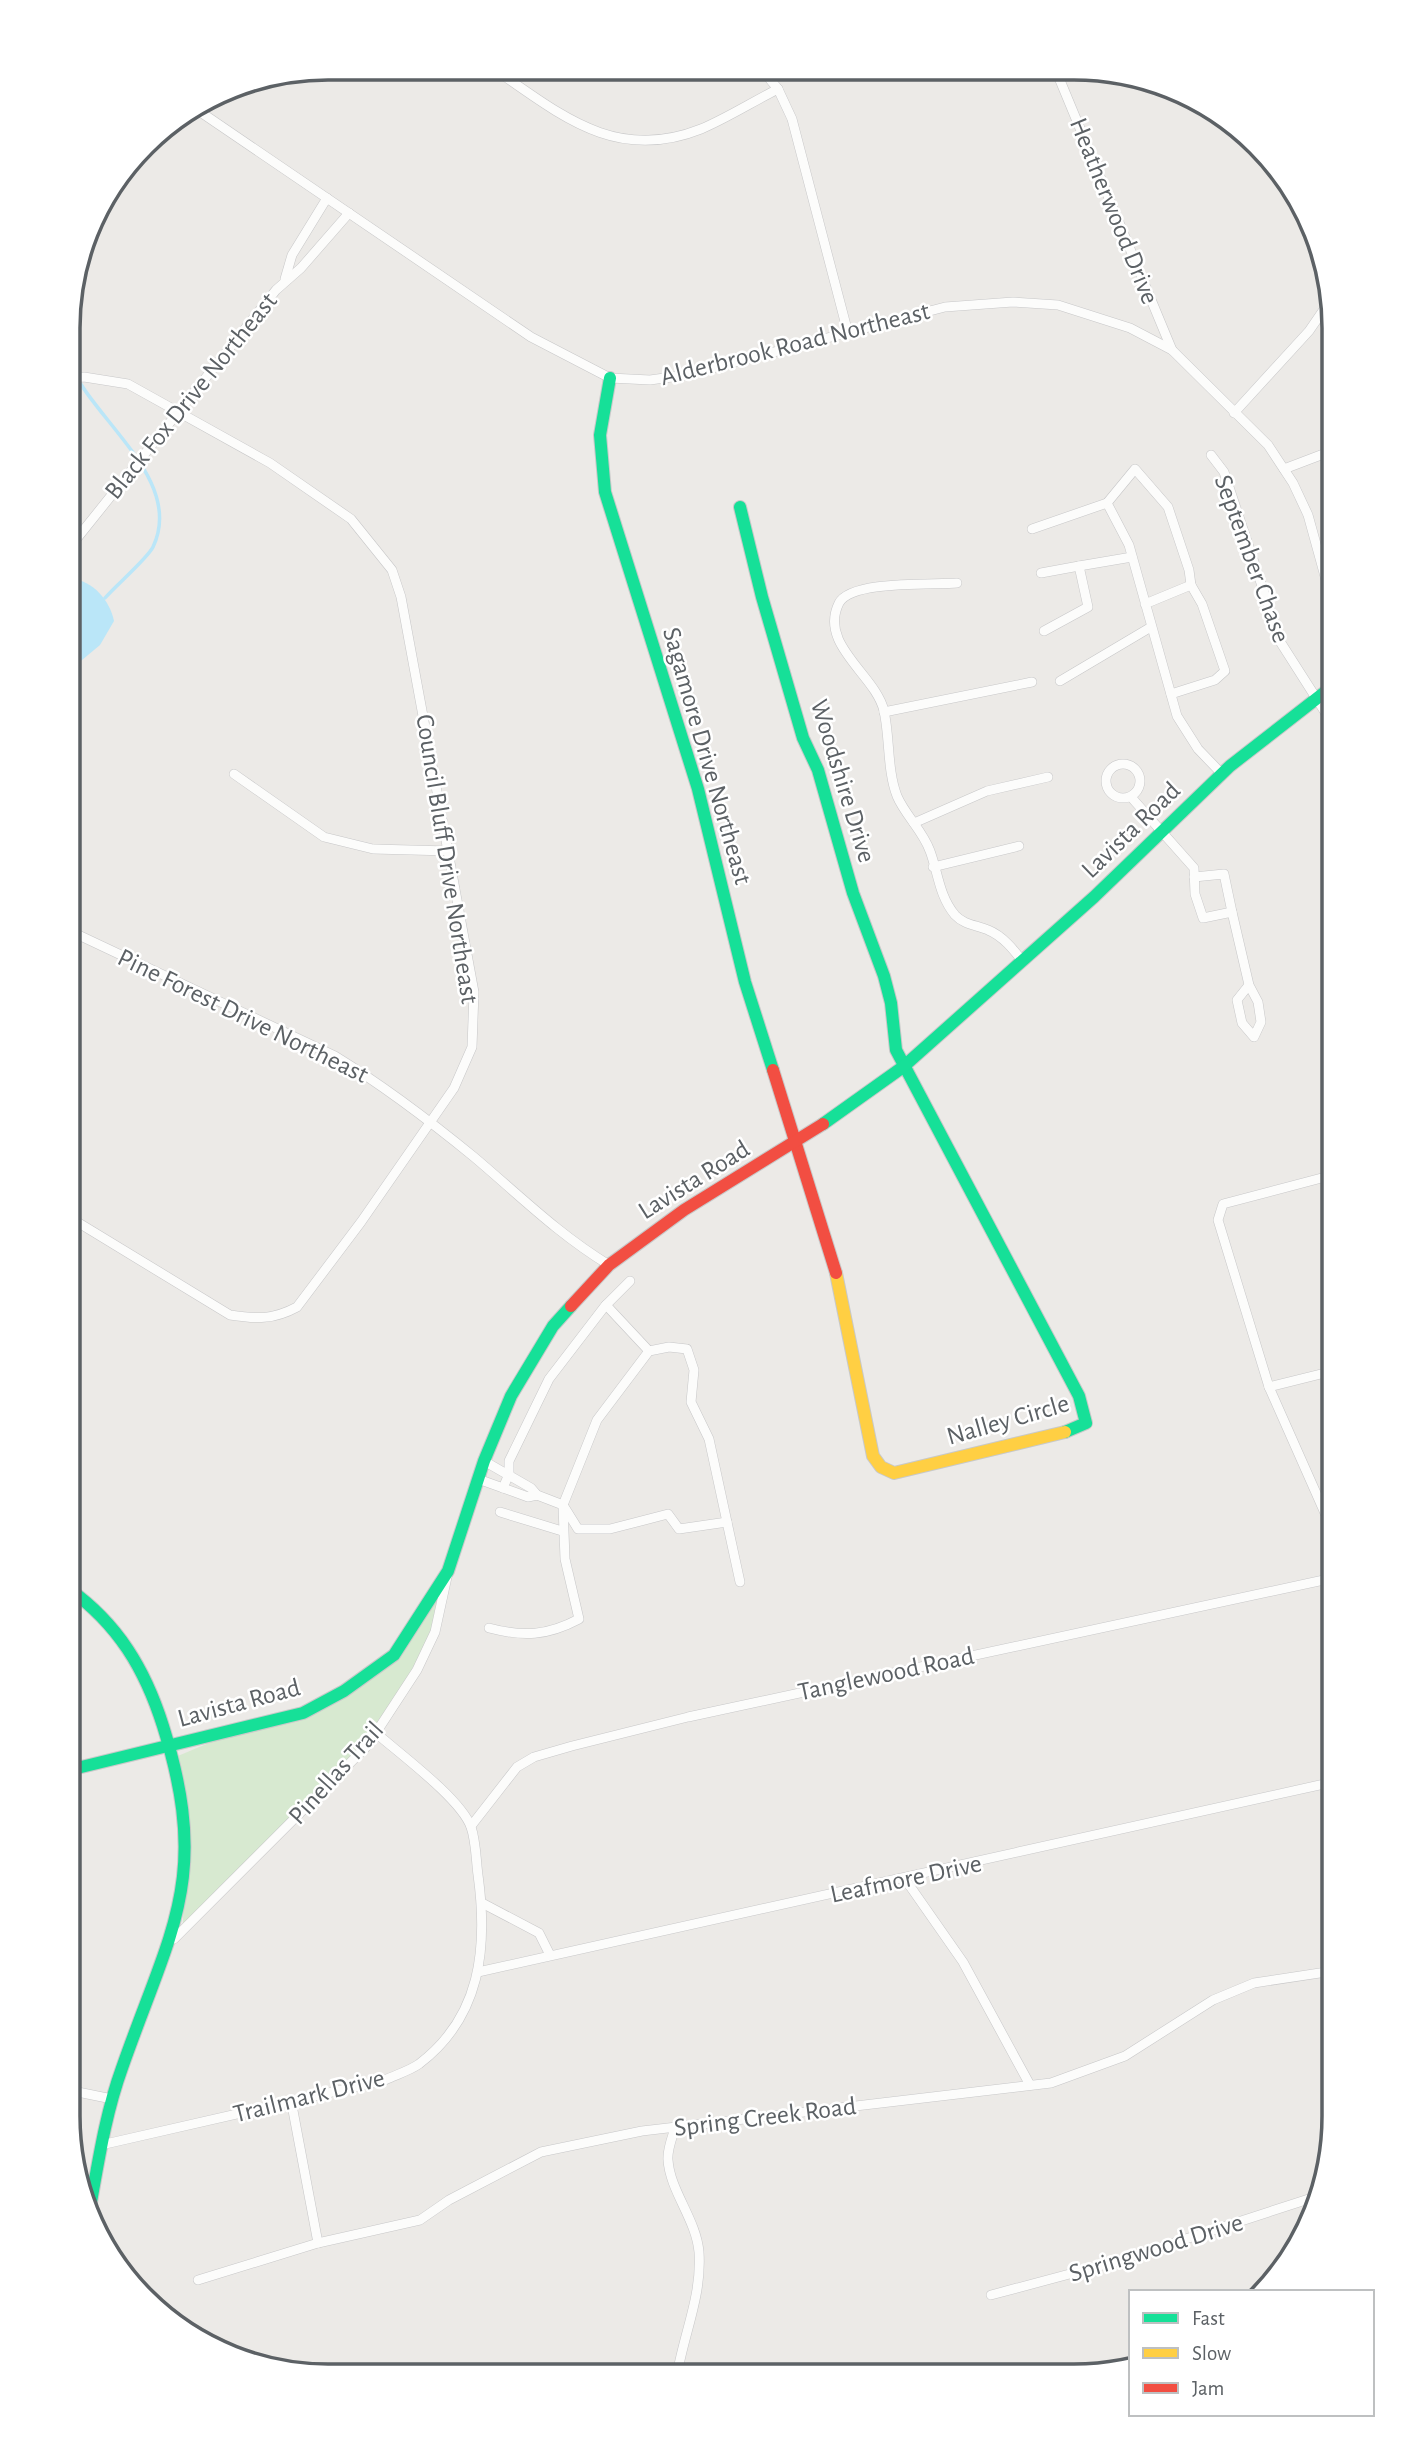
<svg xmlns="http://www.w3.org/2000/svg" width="1402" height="2444" font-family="'Alegreya Sans',sans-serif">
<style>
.green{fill:#d7e9d0}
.water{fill:#bae6f8}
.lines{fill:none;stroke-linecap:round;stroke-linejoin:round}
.stream{stroke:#bae6f8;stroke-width:3.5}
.street-casing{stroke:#c7c7c8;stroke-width:10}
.fast-casing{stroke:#c8c9c9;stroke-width:14}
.slow-casing{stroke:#c8c9c9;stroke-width:14}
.jam-casing{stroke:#c8c9c9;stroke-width:14}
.street{stroke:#fcfcfb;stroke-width:9}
.fast{stroke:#16e098;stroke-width:12}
.slow{stroke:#ffcf43;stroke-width:12}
.jam{stroke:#f24e42;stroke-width:12}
.labels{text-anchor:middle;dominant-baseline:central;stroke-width:5;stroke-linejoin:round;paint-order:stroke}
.street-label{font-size:26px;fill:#5c6165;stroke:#fff}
.rim{fill:none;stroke:#5c6165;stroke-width:3.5}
</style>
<rect width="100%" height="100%" fill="#eceae7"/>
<path class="green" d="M 448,1571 L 435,1632 L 376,1733 L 183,1925 L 185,1824 L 173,1758 L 252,1725 L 303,1713 L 394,1655 Z"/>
<path class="water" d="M 71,579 C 93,580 110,601 114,621 L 100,645 L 70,670 Z"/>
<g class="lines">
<path class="stream" d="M 70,364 C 93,420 185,480 153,547 C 147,559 115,586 105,598"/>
<g class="street-casing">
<g id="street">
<path d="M 494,69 C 561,115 616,163 701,129 C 727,118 752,102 778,89"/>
<path d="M 763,71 L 778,89 L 792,119 L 848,333"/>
<path d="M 1057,73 L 1172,350"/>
<path d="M 196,109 L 531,337 L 610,378 L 650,380 L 686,375 L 945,307 L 1013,302 L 1058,305 L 1130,328 L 1172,350 L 1268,445 L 1293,483 L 1308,515 L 1334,609"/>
<path d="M 285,279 L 292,255 L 327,198"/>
<path d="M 1234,413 L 1309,331 L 1329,302"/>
<path d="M 1211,455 L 1224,472 L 1281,643 L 1325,712 L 1331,731 L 1328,787 L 1334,810"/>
<path d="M 1284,469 L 1334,450"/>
<path d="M 1032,529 L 1107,503"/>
<path d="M 70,547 L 276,290 L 301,268 L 349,213"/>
<path d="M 1041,573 L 1079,566"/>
<path d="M 957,583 C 932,585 851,580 839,603 C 818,645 876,675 884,711 C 890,738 887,770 897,796 C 905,815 923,831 930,851 C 938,872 939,896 955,915 C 964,925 977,925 988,930 C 1003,936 1014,950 1023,962"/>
<path d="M 1145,604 L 1191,585 L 1189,570 L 1168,507 L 1135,469 L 1107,503 L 1129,545 L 1177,716 L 1198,749 L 1222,774"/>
<path d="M 1044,631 L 1088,607 L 1079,566 L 1132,557"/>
<path d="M 1060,681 L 1151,627"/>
<path d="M 1171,694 L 1215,680 L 1225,671 L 1202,604 L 1191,585"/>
<path d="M 884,712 L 1032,682"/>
<circle cx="1123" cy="781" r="17"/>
<path d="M 234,774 L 324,837 L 373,849 L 449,851"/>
<path d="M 1131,797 L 1194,868 L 1195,894 L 1203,918 L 1232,912 L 1249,985 L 1258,1002 L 1261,1022 L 1254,1037 L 1242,1023 L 1237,1000 L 1249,985"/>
<path d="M 914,823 L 987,791 L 1048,777"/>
<path d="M 933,867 L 1019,846"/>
<path d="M 1194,877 L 1224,874 L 1232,912"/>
<path d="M 70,931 L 335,1056 C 384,1086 430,1121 474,1157 C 519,1195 558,1234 609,1265"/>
<path d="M 69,1217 L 230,1315 C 256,1319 273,1320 297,1307 L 361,1222 L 454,1088 L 472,1047 L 474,992 L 401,597 L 392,570 L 351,519 L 270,463 L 128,384 L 84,377 L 70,378"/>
<path d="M 606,1305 L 649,1351"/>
<path d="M 1333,1371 L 1269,1387 L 1218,1220 L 1223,1204 L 1333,1175"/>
<path d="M 1269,1387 L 1328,1520 L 1333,1551"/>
<path d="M 484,1461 L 531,1488 L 537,1495"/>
<path d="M 478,1479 L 528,1497 L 537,1495 L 563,1505 L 578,1529 L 610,1529 L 668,1514 L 679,1529 L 727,1522"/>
<path d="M 503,1488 L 509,1474 L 509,1461 L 549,1379 L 605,1306 L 630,1281"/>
<path d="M 500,1512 L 562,1531"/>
<path d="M 489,1628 C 523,1637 547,1636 579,1619 L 565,1559 L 563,1505 L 597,1420 L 649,1351 L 669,1347 L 687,1349 L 694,1370 L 691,1402 L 709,1439 L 740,1582"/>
<path d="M 471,1826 L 517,1767 L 534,1757 L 572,1746 L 688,1717 L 1333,1578"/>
<path d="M 905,1879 L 963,1962 L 1030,2085"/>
<path d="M 482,1903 L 539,1933 L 550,1955"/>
<path d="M 174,1939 L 368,1745 L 417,1670 L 435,1632 L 447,1577"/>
<path d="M 478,1972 L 1333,1782"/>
<path d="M 68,2090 L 112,2099"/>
<path d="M 291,2100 L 318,2243"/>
<path d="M 675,2128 C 672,2138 667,2150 668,2160 C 670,2191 696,2219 699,2252 C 702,2296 684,2333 677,2375"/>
<path d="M 101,2145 L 385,2080 C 395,2075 409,2071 419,2064 C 481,2017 488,1948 478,1875 C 476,1860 476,1841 471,1827 C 461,1799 400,1754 376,1733"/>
<path d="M 198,2280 L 318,2243 L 420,2220 L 449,2200 L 541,2152 L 642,2131 L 1051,2083 L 1125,2056 L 1213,2000 L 1254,1983 L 1333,1971"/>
<path d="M 991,2295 L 1118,2261 L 1318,2196"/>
</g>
</g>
<g class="fast-casing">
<g id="fast">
<path d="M 610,378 L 600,435 L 605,492 L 698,789 L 745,982 L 773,1070"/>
<path d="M 740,507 L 762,597 L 803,738 L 818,770 L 853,893 L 884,976 L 891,1003 L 896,1050 L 1079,1396 L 1086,1423 L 1065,1432"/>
<path d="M 823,1124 L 903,1067 L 1094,897 L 1230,766 L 1334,685"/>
<path d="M 69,1589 C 118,1624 145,1669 163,1726 C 211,1879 171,1928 122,2068 C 105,2115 98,2164 89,2213"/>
<path d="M 69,1770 L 303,1713 L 344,1691 L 394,1655 L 448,1571 L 484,1461 L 511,1396 L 553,1326 L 571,1306"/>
</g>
</g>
<g class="slow-casing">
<path id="slow" d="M 836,1273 L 873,1456 L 881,1467 L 894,1473 L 1065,1432"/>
</g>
<g class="jam-casing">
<g id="jam">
<path d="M 773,1070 L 836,1273"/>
<path d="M 571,1306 L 609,1265 L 684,1210 L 823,1124"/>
</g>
</g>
<use href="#street" class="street"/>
<use href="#fast" class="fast"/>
<use href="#slow" class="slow"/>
<use href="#jam" class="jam"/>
</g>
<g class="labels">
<g class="street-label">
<text transform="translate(1114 211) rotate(68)">Heatherwood Drive</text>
<text transform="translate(795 344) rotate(-14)">Alderbrook Road Northeast</text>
<text transform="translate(191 396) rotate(-51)">Black Fox Drive Northeast</text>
<text transform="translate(1252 559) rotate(70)">September Chase</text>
<text transform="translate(707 756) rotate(74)">Sagamore Drive Northeast</text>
<text transform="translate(843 781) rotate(73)">Woodshire Drive</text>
<text transform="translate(1131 830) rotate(-44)">Lavista Road</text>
<text transform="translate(447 859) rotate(81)">Council Bluff Drive Northeast</text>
<text transform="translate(243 1016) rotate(26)">Pine Forest Drive Northeast</text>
<text transform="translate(694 1180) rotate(-32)">Lavista Road</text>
<text transform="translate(1008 1420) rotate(-16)">Nalley Circle</text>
<text transform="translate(886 1674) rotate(-12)">Tanglewood Road</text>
<text transform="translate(239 1703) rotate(-15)">Lavista Road</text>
<text transform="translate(336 1773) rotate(-48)">Pinellas Trail</text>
<text transform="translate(906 1879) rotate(-12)">Leafmore Drive</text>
<text transform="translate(309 2096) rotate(-14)">Trailmark Drive</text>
<text transform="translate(765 2117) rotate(-7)">Spring Creek Road</text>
<text transform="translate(1156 2248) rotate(-17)">Springwood Drive</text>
</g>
</g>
<path d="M0 0H1402V2444H0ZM328 80H1074A248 248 0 0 1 1322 328V2116A248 248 0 0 1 1074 2364H328A248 248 0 0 1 80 2116V328A248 248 0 0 1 328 80Z" fill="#fff" fill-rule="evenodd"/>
<path class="rim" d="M328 80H1074A248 248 0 0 1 1322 328V2116A248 248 0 0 1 1074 2364H328A248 248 0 0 1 80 2116V328A248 248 0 0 1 328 80Z"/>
<rect x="1129" y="2290" width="245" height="126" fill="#ffffff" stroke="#bec0c1" stroke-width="2"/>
<rect x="1143" y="2313" width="35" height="10" fill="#16e098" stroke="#bec0c1" stroke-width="2"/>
<text x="1192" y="2325" font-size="21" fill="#5c6165">Fast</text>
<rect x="1143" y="2348" width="35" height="10" fill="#ffcf43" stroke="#bec0c1" stroke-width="2"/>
<text x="1192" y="2360" font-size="21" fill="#5c6165">Slow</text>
<rect x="1143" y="2383" width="35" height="10" fill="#f24e42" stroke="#bec0c1" stroke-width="2"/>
<text x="1192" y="2395" font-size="21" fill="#5c6165">Jam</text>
</svg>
